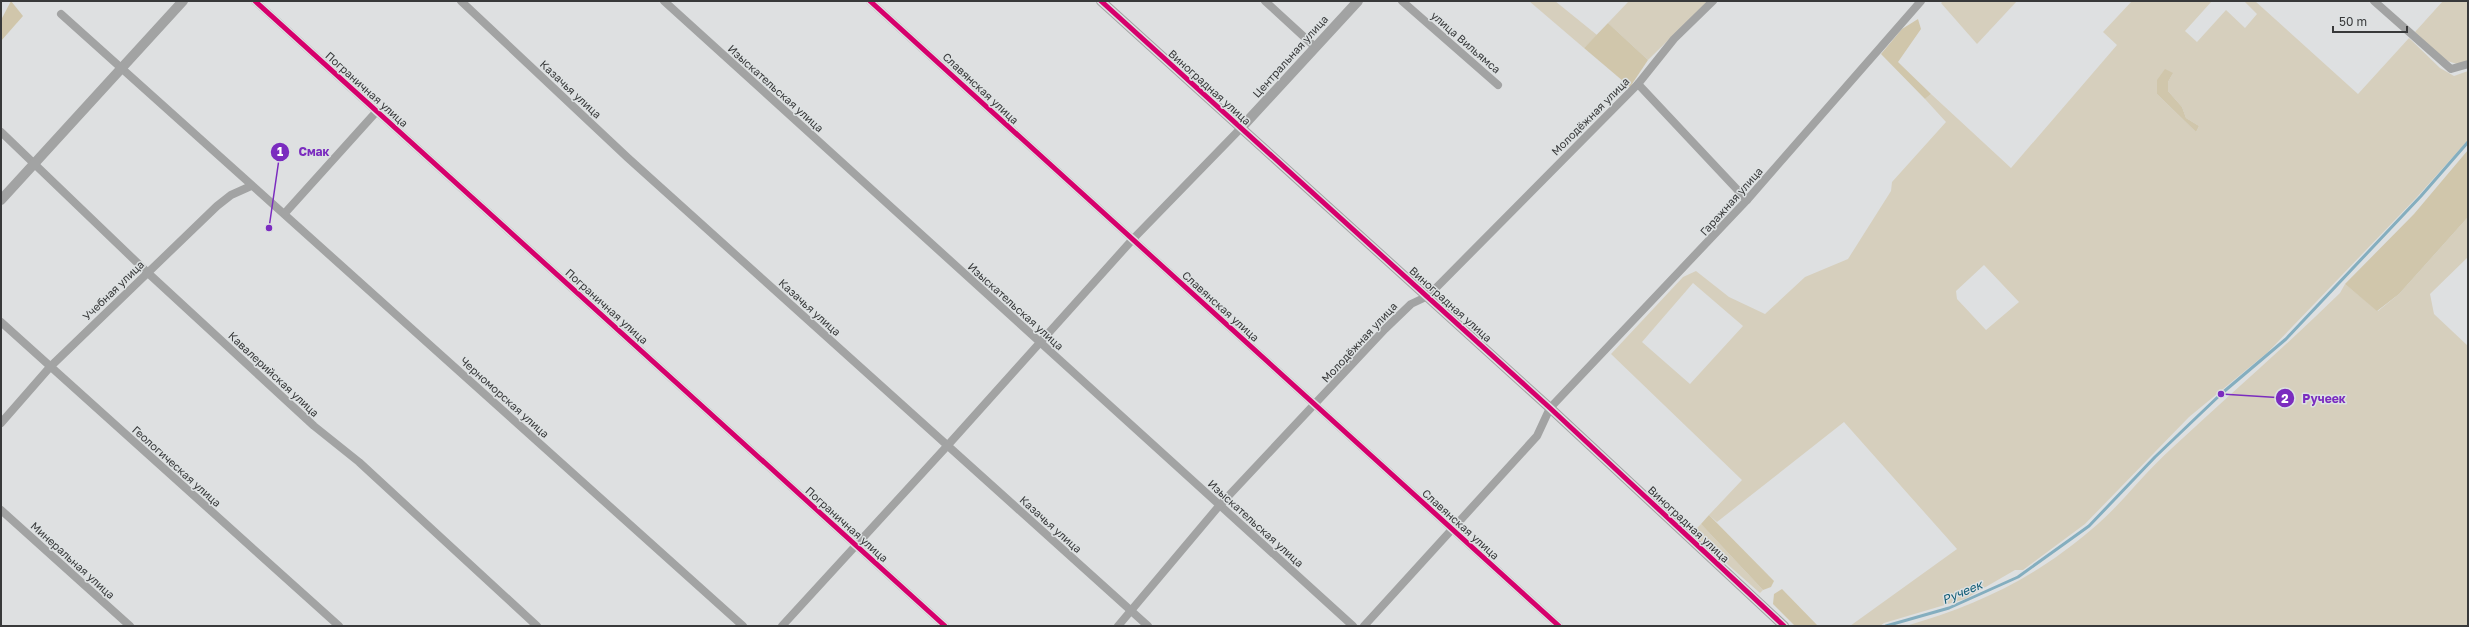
<svg xmlns="http://www.w3.org/2000/svg" width="2469" height="627" font-family="'Golos Text',sans-serif">
<style>
.green{fill:#d6cfbd;fill-rule:evenodd}
.forest{fill:#d0c6ab}
.lines{fill:none;stroke-linecap:round;stroke-linejoin:round}
.stream{stroke:#84aebf;stroke-width:3}
.minor{stroke:#a2a3a3;stroke-width:8}
.tertiary{stroke:#a2a3a3;stroke-width:10}
.cycleway-casing{stroke:#dde1e2;stroke-width:8}
.cycleway{stroke:#d6006c;stroke-width:5}
.labels{text-anchor:middle;dominant-baseline:central;stroke-width:3;stroke-linejoin:round;paint-order:stroke}
.street-label{font-size:11px;fill:#38393a;stroke:#dde1e2}
.water-label{font-size:12px;font-style:italic;fill:#105c76;stroke:#dde1e2}
.leader{fill:none;stroke:#7b2cbf;stroke-width:1.5}
.callout-dot{fill:#7b2cbf;stroke:#dde1e2;stroke-width:1.5}
.mark-label{font-size:12px;text-anchor:middle;font-weight:bold;fill:#fff}
.callout-label{font-size:12px;text-anchor:middle;font-weight:bold;fill:#7b2cbf;stroke:#dde1e2;stroke-width:3;stroke-linejoin:round;paint-order:stroke}
</style>
<rect width="100%" height="100%" fill="#dee0e1"/>
<g class="green">
<path d="M 1529,1 L 1555,1 L 1597,35 L 1584,48 Z"/>
<path d="M 1629,1 L 1708,1 L 1648,60 L 1608,23 Z"/>
<path d="M 1943,1 L 2017,1 L 1977,44 L 1941,3 Z"/>
<path d="M 2132,1 L 2212,1 L 2185,31 L 2197,42 L 2226,10 L 2245,28 L 2257,14 L 2244,1 L 2255,1 L 2358,94 L 2409,38 L 2440,68 L 2454,76 L 2468,71 L 2468,140 L 2417,197 L 2268,352 L 2189,417 L 2085,524 L 2023,570 L 2015,570 L 1965,599 L 1884,623 L 1880,626 L 1850,626 L 1957,549 L 1844,422 L 1717,522 L 1709,515 L 1742,480 L 1611,354 L 1683,277 L 1696,271 L 1729,297 L 1765,314 L 1805,277 L 1848,259 L 1891,191 L 1892,182 L 1946,122 L 1925,99 L 1931,94 L 2011,168 L 2117,45 L 2103,32 ZM 2173,73 L 2168,82 L 2168,91 L 2182,107 L 2186,118 L 2199,126 L 2196,132 L 2157,94 ZM 1984,265 L 2019,302 L 1986,330 L 1957,299 L 1956,291 ZM 1693,283 L 1743,326 L 1690,384 L 1642,342 Z"/>
<path d="M 2443,1 L 2468,1 L 2468,62 C 2447,71 2429,44 2415,32 Z"/>
<path d="M 2468,217 L 2468,257 L 2430,294 L 2434,314 L 2468,346 L 2468,626 L 1906,626 C 1978,605 2035,578 2092,529 C 2121,505 2143,474 2171,449 C 2227,397 2285,347 2340,293 L 2345,284 L 2378,311 L 2399,294 Z"/>
<path d="M 1701,524 L 1763,590 L 1760,593 L 1692,533 Z"/>
</g>
<g class="forest">
<path d="M 11,1 L 23,16 L 1,41 L 1,20 Z"/>
<path d="M 1918,19 L 1921,29 L 1898,62 L 1931,94 L 1925,99 L 1881,54 L 1902,29 Z"/>
<path d="M 1608,23 L 1648,60 L 1630,87 L 1584,48 Z"/>
<path d="M 2165,69 L 2173,73 L 2168,82 L 2168,91 L 2182,107 L 2186,118 L 2199,126 L 2196,132 L 2157,94 L 2157,80 Z"/>
<path d="M 2468,150 L 2468,217 L 2399,294 L 2377,311 L 2345,284 L 2414,214 Z"/>
<path d="M 1709,515 L 1774,581 L 1771,587 L 1763,590 L 1701,524 Z"/>
<path d="M 1782,589 L 1818,626 L 1795,626 L 1773,604 L 1774,594 Z"/>
</g>
<g class="lines">
<path class="stream" d="M 1886,626 L 1949,608 L 2018,577 L 2089,526 L 2155,457 L 2221,394 L 2286,339 L 2421,196 L 2468,142"/>
<g class="minor">
<path d="M 255,1 L 945,626"/>
<path d="M 461,1 L 628,158 L 1148,626"/>
<path d="M 664,1 L 1353,626"/>
<path d="M 870,1 L 1559,626"/>
<path d="M 1265,1 L 1314,46"/>
<path d="M 1402,1 L 1498,85"/>
<path d="M 2374,1 L 2451,69 L 2468,64"/>
<path d="M 61,14 L 743,626"/>
<path d="M 1638,84 L 1747,200"/>
<path d="M 1,132 L 148,273 L 314,426 L 359,462 L 537,626"/>
<path d="M 285,213 L 377,111"/>
<path d="M 1,322 L 339,626"/>
<path d="M 1,423 L 50,367 L 217,206 L 231,195 L 251,186"/>
<path d="M 1,510 L 130,626"/>
<path d="M 782,626 L 948,445 L 1133,239 L 1241,128"/>
<path d="M 1118,626 L 1219,506 L 1385,329 L 1411,304 L 1428,296 L 1638,84 L 1674,39 L 1713,1"/>
<path d="M 1364,626 L 1537,436 L 1550,408 L 1747,200 L 1921,1"/>
</g>
<g class="tertiary">
<path d="M 1101,1 L 1550,408 L 1784,626"/>
<path d="M 1241,128 L 1358,1"/>
<path d="M 1,200 L 183,1"/>
</g>
<g class="cycleway-casing">
<g id="cycleway">
<path d="M 255,1 L 945,626"/>
<path d="M 870,1 L 1559,626"/>
<path d="M 1101,1 L 1550,408 L 1784,626"/>
</g>
</g>
<use href="#cycleway" class="cycleway"/>
</g>
<g class="labels">
<g class="street-label">
<text transform="translate(1466 42) rotate(41)">улица Вильямса</text>
<text transform="translate(1290 56) rotate(-48)">Центральная улица</text>
<text transform="translate(1210 87) rotate(42)">Виноградная улица</text>
<text transform="translate(776 88) rotate(42)">Изыскательская улица</text>
<text transform="translate(981 88) rotate(43)">Славянская улица</text>
<text transform="translate(367 89) rotate(42)">Пограничная улица</text>
<text transform="translate(571 89) rotate(43)">Казачья улица</text>
<text transform="translate(1590 116) rotate(-45)">Молодёжная улица</text>
<text transform="translate(1731 201) rotate(-48)">Гаражная улица</text>
<text transform="translate(113 290) rotate(-44)">Учебная улица</text>
<text transform="translate(1451 304) rotate(42)">Виноградная улица</text>
<text transform="translate(607 306) rotate(42)">Пограничная улица</text>
<text transform="translate(1016 306) rotate(42)">Изыскательская улица</text>
<text transform="translate(1221 306) rotate(42)">Славянская улица</text>
<text transform="translate(810 307) rotate(42)">Казачья улица</text>
<text transform="translate(1359 342) rotate(-47)">Молодёжная улица</text>
<text transform="translate(274 374) rotate(43)">Кавалерийская улица</text>
<text transform="translate(505 397) rotate(42)">Черноморская улица</text>
<text transform="translate(177 466) rotate(42)">Геологическая улица</text>
<text transform="translate(1256 523) rotate(42)">Изыскательская улица</text>
<text transform="translate(847 524) rotate(42)">Пограничная улица</text>
<text transform="translate(1051 524) rotate(42)">Казачья улица</text>
<text transform="translate(1461 524) rotate(42)">Славянская улица</text>
<text transform="translate(1689 524) rotate(43)">Виноградная улица</text>
<text transform="translate(73 560) rotate(42)">Минеральная улица</text>
</g>
<g class="water-label">
<text transform="translate(1962 592) rotate(-23)">Ручеек</text>
</g>
</g>
<path class="leader" d="M269 228L280 152M2221 394L2285 398"/>
<g class="callout-dot">
<circle cx="269" cy="228" r="4"/>
<circle cx="2221" cy="394" r="4"/>
<circle cx="280" cy="152" r="10"/>
<circle cx="2285" cy="398" r="10"/>
</g>
<g class="mark-label">
<text x="280" y="156">1</text>
<text x="2285" y="403">2</text>
</g>
<g class="callout-label">
<text x="314" y="156">Смак</text>
<text x="2324" y="403">Ручеек</text>
</g>
<rect width="2469" height="627" fill="none" stroke="#38393a" stroke-width="4"/>
<path d="M2333 26v6h74v-6" fill="none" stroke="#38393a" stroke-width="2"/>
<text x="2339" y="26" font-size="12" fill="#38393a" stroke="#dde1e2" stroke-width="3" paint-order="stroke">50 m</text>
</svg>
